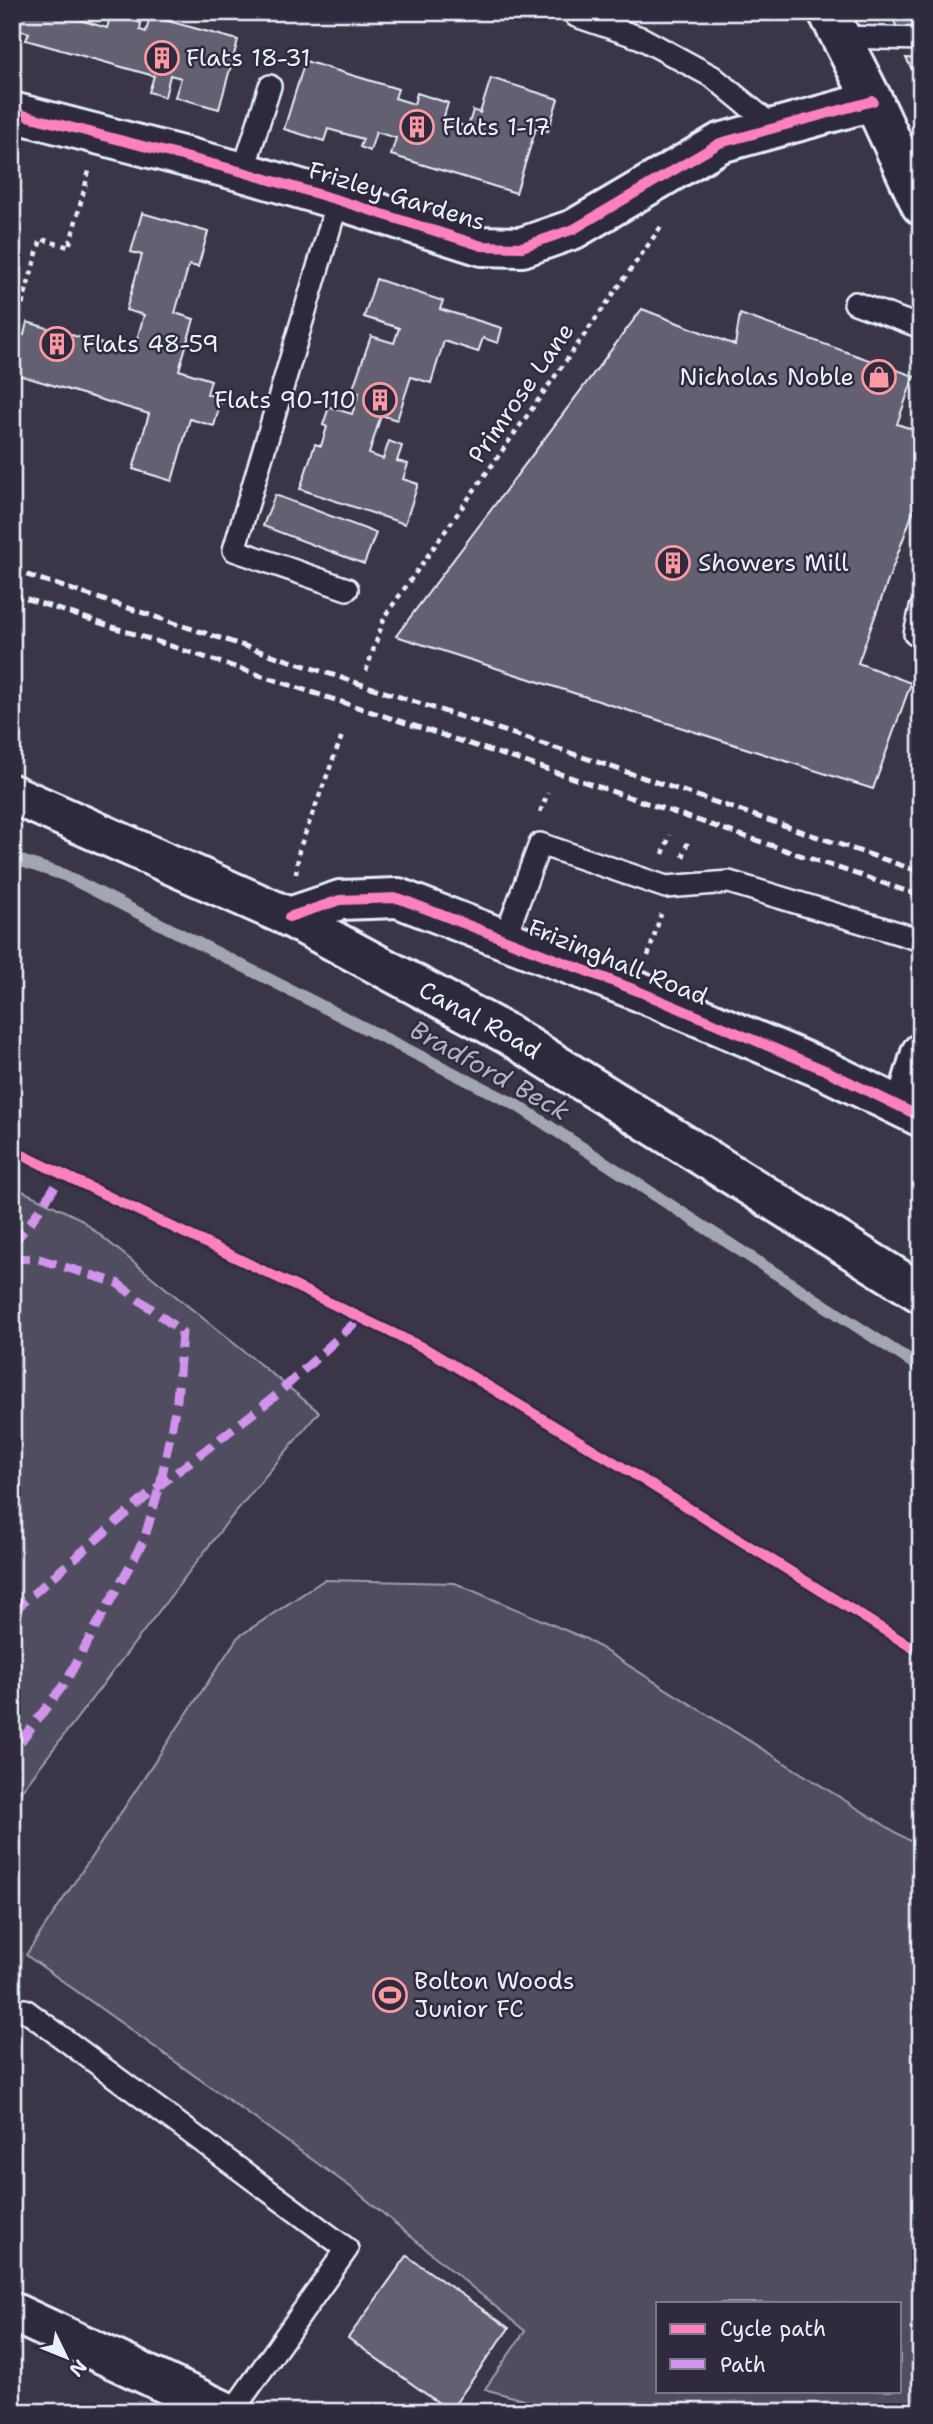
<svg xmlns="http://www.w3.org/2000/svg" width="933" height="2424" font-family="'Shantell Sans',sans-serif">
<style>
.green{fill:#504e5f;stroke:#9ca0ac;stroke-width:2;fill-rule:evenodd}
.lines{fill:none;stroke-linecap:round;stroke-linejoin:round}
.stream{stroke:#a2a6b1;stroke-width:12}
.building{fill:#636171;stroke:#e8f1f8;stroke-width:2}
.lane-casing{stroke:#e8f1f8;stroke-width:26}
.street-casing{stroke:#e8f1f8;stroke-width:44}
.secondary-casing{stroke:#e8f1f8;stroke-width:44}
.primary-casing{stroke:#e8f1f8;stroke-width:44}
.path{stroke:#e8f1f8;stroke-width:4.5;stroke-dasharray:5 5;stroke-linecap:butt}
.lane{stroke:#2f2a3d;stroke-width:21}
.street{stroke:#2f2a3d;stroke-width:38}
.secondary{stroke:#2f2a3d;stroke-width:38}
.primary{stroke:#2f2a3d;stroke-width:38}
.rail{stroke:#e8f1f8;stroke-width:5;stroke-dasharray:10 5;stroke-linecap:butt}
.quiet{stroke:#d193ec;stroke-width:9;stroke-dasharray:18 9;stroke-linecap:butt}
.cycleway-casing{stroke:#2f2a3d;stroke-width:15}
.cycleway{stroke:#ff80c0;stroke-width:10}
.labels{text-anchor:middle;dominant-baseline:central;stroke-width:5;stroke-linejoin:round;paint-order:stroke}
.poi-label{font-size:24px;fill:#e8f1f8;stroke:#2f2a3d;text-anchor:start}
.street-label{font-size:24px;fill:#e8f1f8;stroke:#2f2a3d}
.water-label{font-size:26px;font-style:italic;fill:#aeb2bd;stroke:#2f2a3d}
</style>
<rect width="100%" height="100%" fill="#3a3648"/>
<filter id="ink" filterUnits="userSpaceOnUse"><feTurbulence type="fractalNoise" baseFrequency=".0143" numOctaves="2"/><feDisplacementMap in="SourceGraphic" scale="14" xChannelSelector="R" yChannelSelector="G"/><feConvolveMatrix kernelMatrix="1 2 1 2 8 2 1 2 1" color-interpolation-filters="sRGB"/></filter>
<g filter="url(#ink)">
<g class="green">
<path d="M 12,1186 L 79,1218 L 319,1412 L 228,1521 L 12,1803 Z"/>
<path d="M 324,1580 L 455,1583 L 586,1639 L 921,1848 L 921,2412 L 564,2412 L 485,2389 L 525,2331 L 356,2191 L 26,1955 L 238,1637 ZM 658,2303 L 900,2303 L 900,2391 L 658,2391 Z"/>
</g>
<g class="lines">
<path class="stream" d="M 12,858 L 64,875 L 518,1106 L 921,1368"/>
</g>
<g class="building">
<path d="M 12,12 L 82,12 L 80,20 L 107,28 L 111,14 L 141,23 L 140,30 L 146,32 L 150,16 L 238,40 L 219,109 L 175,97 L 181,78 L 170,75 L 165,97 L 149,92 L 154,76 L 26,40 L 29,33 L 12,28 Z"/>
<path d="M 889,12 L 921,12 L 921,31 L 899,31 Z"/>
<path d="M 906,58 L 921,59 L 921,86 Z"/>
<path d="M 305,61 L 398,89 L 395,98 L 414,104 L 417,93 L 448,103 L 443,120 L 468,127 L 473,110 L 480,113 L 491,78 L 558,99 L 548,131 L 536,128 L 516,193 L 391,155 L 396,138 L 376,132 L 370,151 L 360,147 L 363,139 L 328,129 L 324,141 L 284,129 Z"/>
<path d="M 142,213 L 208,232 L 198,267 L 189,265 L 175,313 L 194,319 L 179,370 L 211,380 L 207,394 L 222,398 L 214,426 L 190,419 L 172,481 L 133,469 L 149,414 L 12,373 L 12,332 L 24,335 L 27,322 L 133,353 L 144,315 L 126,310 L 142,255 L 131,252 Z"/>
<path d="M 376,279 L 443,301 L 440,309 L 502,328 L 498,343 L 483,338 L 478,352 L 444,341 L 431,383 L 411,377 L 397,420 L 381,415 L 369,454 L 383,459 L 389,441 L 402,446 L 397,461 L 408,464 L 403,479 L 418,484 L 405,524 L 300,489 L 315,444 L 321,446 L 327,427 L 323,425 L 329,407 L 352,414 L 359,393 L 352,391 L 371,336 L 394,343 L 399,328 L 364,317 Z"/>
<path d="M 642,309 L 735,345 L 740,314 L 914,376 L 897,424 L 921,432 L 921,490 L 858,663 L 911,683 L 873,789 L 396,636 Z"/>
<path d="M 275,495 L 376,533 L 364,564 L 263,526 Z"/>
<path d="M 407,2256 L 509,2328 L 450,2411 L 348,2338 Z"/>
</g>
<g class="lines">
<g class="lane-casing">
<g id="lane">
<path d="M 576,16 L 641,38 L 713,77 L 775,128"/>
<path d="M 842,37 L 921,39"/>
<path d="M 243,172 L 270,86"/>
<path d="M 338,200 L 234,550 L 347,589"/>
<path d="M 855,303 L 921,327"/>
<path d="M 915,634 L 921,608"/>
<path d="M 504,940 L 540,844 L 666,887 L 729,882 L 921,940"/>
<path d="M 25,2010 L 347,2249 L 232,2412"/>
</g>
</g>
<g class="street-casing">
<g id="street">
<path d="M 12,112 L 243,172 L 338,200 L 482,246 L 522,247 L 574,229 L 720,143 L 873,101"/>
<path d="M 12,2312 L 227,2412"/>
</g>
</g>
<g class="secondary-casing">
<g id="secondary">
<path d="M 828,12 L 873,101 L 921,205"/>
<path d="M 289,917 L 340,900 L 398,898 L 638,991 L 825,1070 L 921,1117"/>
<path d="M 905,1108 L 921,1053"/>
</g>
</g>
<g class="primary-casing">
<g id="primary">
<path id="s1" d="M 12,794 L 289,917 L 509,1035 L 921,1293"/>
</g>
</g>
<g class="path">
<path d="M 14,333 L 41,239 L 69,247 L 89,171"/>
<path d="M 366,671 L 385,616 L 663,224"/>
<path d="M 540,812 L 548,793"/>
<path d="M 663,854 L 670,835"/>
<path d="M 683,857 L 688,841"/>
<path d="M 296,874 L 299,850 L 343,733"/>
<path d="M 648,956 L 661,914"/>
</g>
<use href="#lane" class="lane"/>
<use href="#street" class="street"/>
<use href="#secondary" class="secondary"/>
<use href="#primary" class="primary"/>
<g class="rail">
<path d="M 12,570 L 550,746 L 921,872"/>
<path d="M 12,594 L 543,768 L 921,896"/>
</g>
<g class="quiet">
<path d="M 12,1244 L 28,1226 L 63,1175"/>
<path d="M 12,1258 L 39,1259 L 117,1283 L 182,1332 L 177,1400 L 160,1485 L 144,1540 L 65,1683 L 12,1753"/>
<path d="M 12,1612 L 160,1485 L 273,1398 L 361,1317"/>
</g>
<g class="cycleway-casing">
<g id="cycleway">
<path d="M 12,112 L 243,172 L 338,200 L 482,246 L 522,247 L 574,229 L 720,143 L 873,101"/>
<path d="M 289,917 L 340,900 L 398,898 L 638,991 L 825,1070 L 921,1117"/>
<path d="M 12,1150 L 428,1350 L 624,1468 L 921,1653"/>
</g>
</g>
<use href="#cycleway" class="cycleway"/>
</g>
</g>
<defs>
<g id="building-ring" transform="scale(1.75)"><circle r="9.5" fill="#2f2a3d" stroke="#ff9aa2" stroke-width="1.5"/><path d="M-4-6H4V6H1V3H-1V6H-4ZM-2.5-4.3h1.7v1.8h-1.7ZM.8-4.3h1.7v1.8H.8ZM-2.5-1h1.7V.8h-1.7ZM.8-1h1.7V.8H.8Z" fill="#ff9aa2"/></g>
<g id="shop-ring" transform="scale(1.75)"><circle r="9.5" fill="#2f2a3d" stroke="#ff9aa2" stroke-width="1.5"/><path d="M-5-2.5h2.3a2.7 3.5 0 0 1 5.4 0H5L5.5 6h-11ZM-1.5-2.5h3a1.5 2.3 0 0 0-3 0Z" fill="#ff9aa2"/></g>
<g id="stadium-ring" transform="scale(1.75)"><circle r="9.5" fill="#2f2a3d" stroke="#ff9aa2" stroke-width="1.5"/><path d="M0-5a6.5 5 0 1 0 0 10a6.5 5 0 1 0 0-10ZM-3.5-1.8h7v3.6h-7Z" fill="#ff9aa2"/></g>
</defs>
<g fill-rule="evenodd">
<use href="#building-ring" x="162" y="58"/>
<use href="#building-ring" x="417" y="127"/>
<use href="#building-ring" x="57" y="344"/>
<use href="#shop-ring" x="879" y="377"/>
<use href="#building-ring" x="380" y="400"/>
<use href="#building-ring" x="673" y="563"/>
<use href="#stadium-ring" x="390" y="1995"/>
</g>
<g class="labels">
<g class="poi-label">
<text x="186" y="58">Flats 18-31</text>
<text x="442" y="127">Flats 1-17</text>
<text x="82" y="344">Flats 48-59</text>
<text x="854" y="377" text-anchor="end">Nicholas Noble</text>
<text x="356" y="400" text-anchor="end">Flats 90-110</text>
<text x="698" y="563">Showers Mill</text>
<text x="414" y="1981">Bolton Woods<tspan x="414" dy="28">Junior FC</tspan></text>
</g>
<g class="street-label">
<text transform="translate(397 196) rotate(17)">Frizley Gardens</text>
<text transform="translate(521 393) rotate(-55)">Primrose Lane</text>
<text transform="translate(618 962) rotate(22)">Frizinghall Road</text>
<text stroke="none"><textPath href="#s1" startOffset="520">Canal Road</textPath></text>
</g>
<g class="water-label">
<text transform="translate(490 1070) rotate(29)">Bradford Beck</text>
</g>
</g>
<rect width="933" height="2424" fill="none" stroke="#2f2a3d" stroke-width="42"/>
<rect x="21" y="21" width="891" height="2382" fill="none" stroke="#e8f1f8" stroke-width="2.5" filter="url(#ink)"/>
<rect x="656" y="2302" width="245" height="91" fill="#2f2a3d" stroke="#797a88" stroke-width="2"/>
<rect x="670" y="2324" width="35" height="10" fill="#ff80c0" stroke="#797a88" stroke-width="2"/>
<text x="720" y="2336" font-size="21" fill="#e8f1f8">Cycle path</text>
<rect x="670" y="2359" width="35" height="10" fill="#d193ec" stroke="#797a88" stroke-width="2"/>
<text x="720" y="2372" font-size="21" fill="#e8f1f8">Path</text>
<g transform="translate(66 2357) rotate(133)" stroke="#2f2a3d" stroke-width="5" paint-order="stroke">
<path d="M0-5L12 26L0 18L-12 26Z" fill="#e8f1f8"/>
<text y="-10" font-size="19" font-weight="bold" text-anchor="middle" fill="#e8f1f8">N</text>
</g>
</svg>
